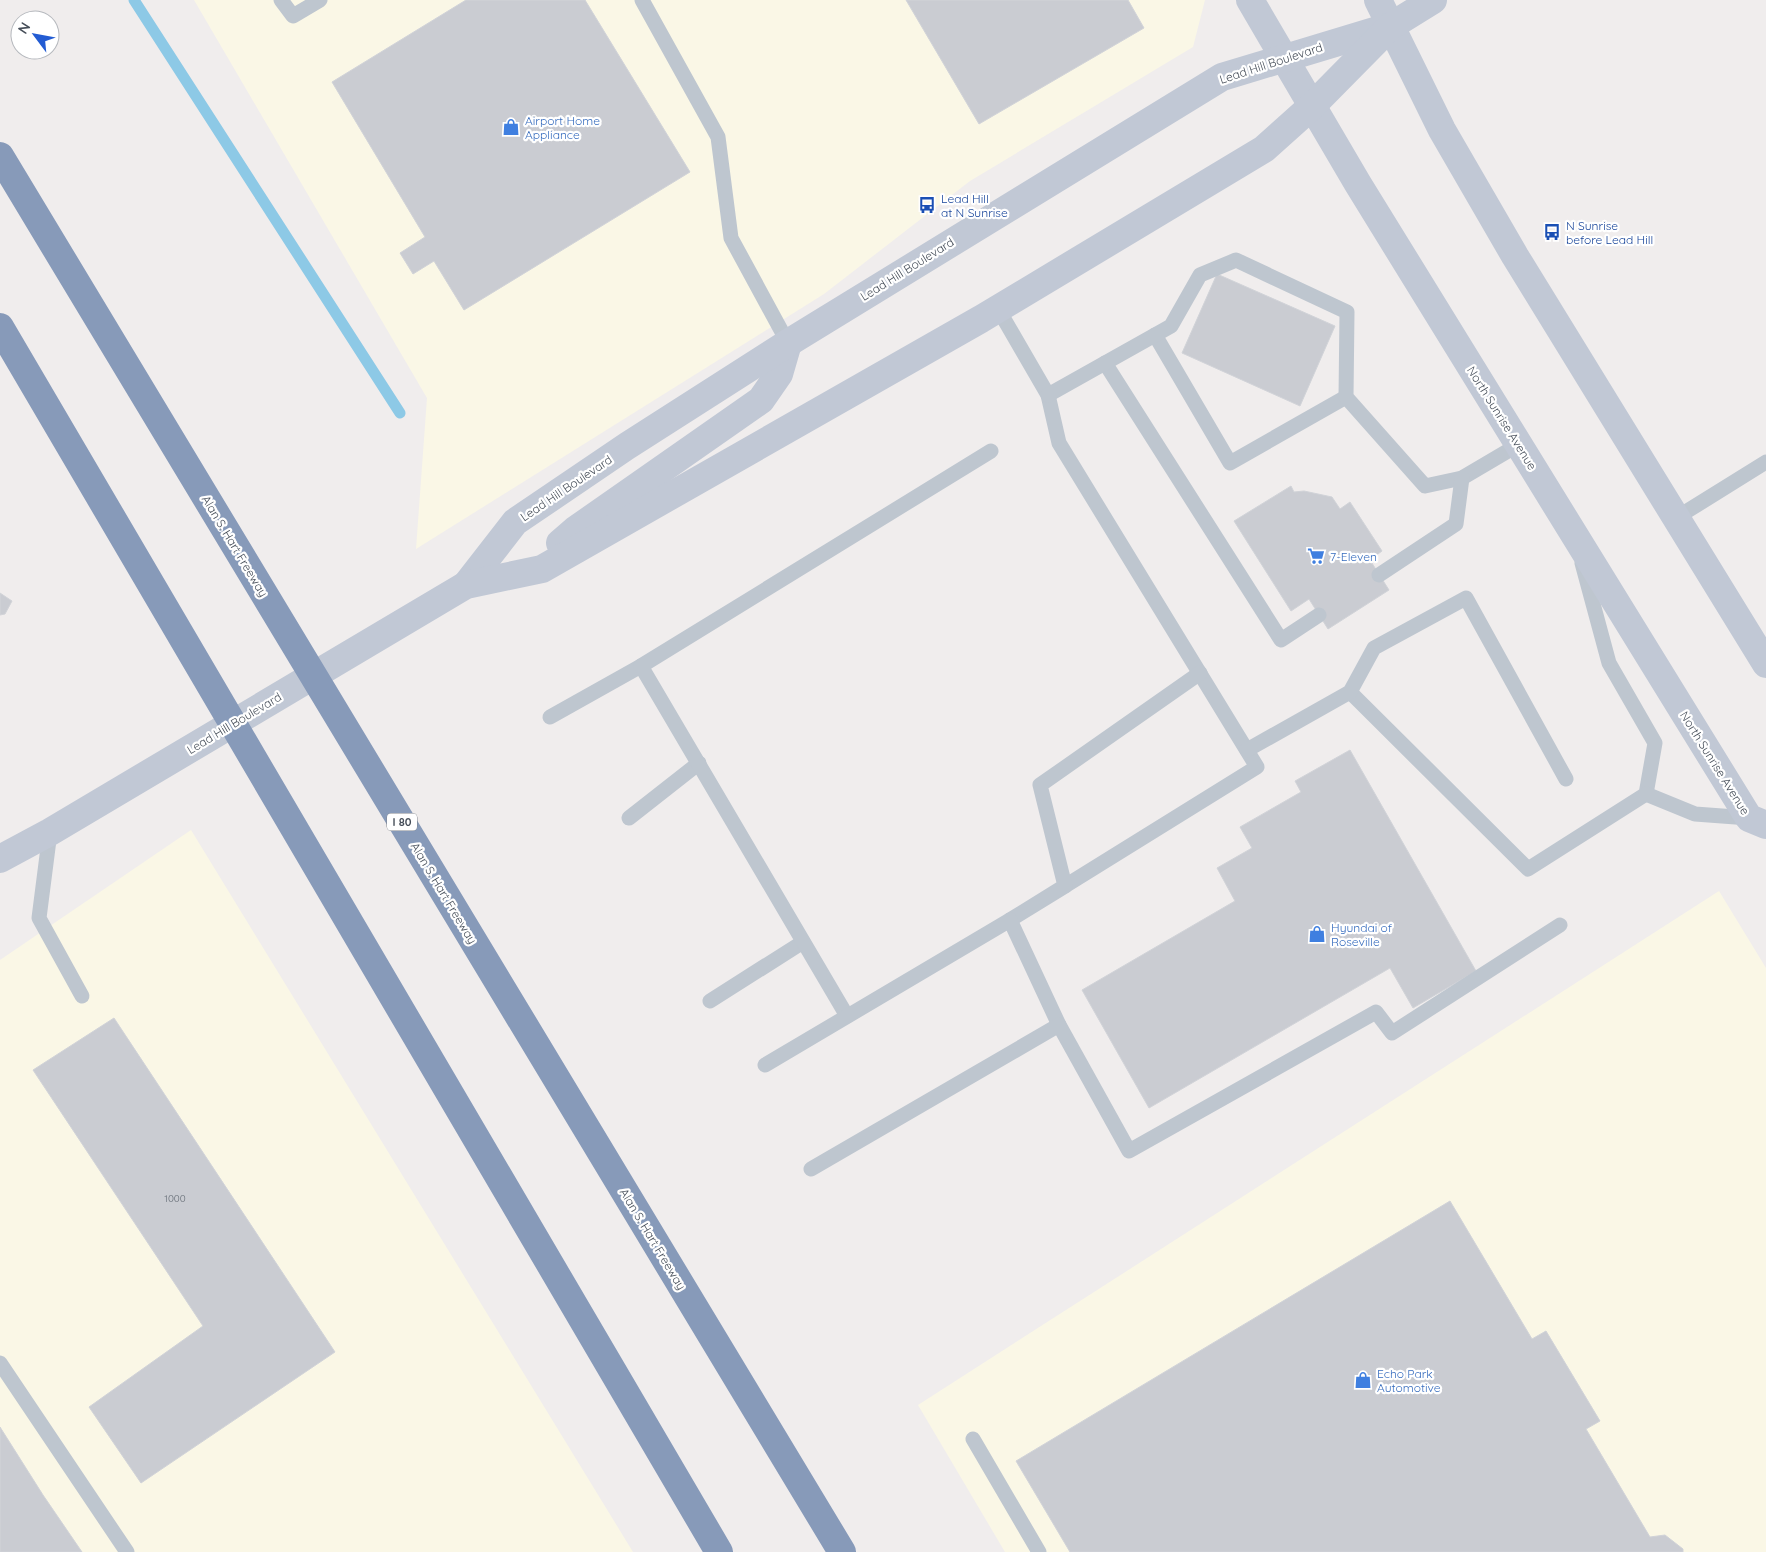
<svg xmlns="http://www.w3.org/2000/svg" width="1766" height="1552" font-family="Quicksand,sans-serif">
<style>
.commercial{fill:#faf7e6}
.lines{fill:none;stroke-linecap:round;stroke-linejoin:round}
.stream{stroke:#8dc9e6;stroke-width:11}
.building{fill:#caccd2;stroke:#d1d3d8}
.lane{stroke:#bec6cf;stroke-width:15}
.secondary{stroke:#c1c8d5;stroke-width:28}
.highway{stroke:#879ab9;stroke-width:28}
.labels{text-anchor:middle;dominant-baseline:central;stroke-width:4.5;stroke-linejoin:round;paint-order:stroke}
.number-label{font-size:10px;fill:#676e77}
.shield{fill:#fff;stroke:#7e838b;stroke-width:1}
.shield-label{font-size:11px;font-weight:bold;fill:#464e59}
.street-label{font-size:12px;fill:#464e59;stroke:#fff}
.shop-label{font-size:12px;fill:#366cbe;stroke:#fff;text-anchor:start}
.transit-label{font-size:12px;fill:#164399;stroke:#fff;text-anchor:start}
</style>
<rect width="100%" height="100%" fill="#f0eded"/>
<g class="commercial">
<path d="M 194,0 L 1205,0 L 1193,47 L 970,181 L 824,294 L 416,549 L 427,398 Z"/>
<path d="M 191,830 L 633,1552 L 0,1552 L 0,960 Z"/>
<path d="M 1719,891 L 1766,968 L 1766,1552 L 1005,1552 L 918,1405 Z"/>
</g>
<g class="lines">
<path class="stream" d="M 134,0 L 400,413"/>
</g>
<g class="building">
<path d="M 466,0 L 585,0 L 690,172 L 464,310 L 434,261 L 413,274 L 400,253 L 425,237 L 332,82 Z"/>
<path d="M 906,0 L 1128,0 L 1144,28 L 979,124 Z"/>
<path d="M 1217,274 L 1335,326 L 1300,406 L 1182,353 Z"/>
<path d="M 1291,486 L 1294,492 L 1304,491 L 1332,497 L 1340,509 L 1350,502 L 1382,551 L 1370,560 L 1389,590 L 1328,629 L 1309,599 L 1291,611 L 1234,521 Z"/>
<path d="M 0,593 L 12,601 L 5,614 L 0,615 Z"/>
<path d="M 1350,750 L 1476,971 L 1413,1008 L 1390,968 L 1149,1108 L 1082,990 L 1235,901 L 1217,868 L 1252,848 L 1240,827 L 1301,792 L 1295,781 Z"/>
<path d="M 114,1018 L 335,1352 L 141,1483 L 89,1407 L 203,1326 L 33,1070 Z"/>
<path d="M 1450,1201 L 1532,1339 L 1546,1331 L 1600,1421 L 1586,1429 L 1650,1537 L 1665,1535 L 1683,1549 L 1683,1552 L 1070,1552 L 1016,1461 Z"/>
<path d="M 0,1427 L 43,1495 L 82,1552 L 0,1552 Z"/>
</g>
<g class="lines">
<g class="lane">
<path d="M 281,0 L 293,16 L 320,0"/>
<path d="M 642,0 L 718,137 L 731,238 L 788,343"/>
<path d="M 997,307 L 1048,395 L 1059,443 L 1257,767 L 1065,886"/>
<path d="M 1155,335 L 1230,463 L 1346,397"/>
<path d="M 1105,363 L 1281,640 L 1319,615"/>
<path d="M 1048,395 L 1171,326 L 1200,275 L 1236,260 L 1347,312 L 1346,397 L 1425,486 L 1462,478 L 1518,445"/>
<path d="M 1676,518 L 1766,462"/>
<path d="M 1379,575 L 1456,524 L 1462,478"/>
<path d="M 1350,692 L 1528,869 L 1646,794 L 1655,743 L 1609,663 L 1582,563"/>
<path d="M 550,717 L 641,666"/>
<path d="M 1247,750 L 1350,692 L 1374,648 L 1466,598 L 1566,779"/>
<path d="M 1646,794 L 1695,814 L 1749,818"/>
<path d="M 629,818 L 699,763"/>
<path d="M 50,832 L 39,918 L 82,996"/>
<path d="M 1010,920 L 1065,886 L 1040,785 L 1200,673"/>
<path d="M 710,1001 L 803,942"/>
<path d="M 847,1016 L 641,666 L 991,451"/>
<path d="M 765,1065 L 1010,920 L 1059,1025"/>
<path d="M 811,1169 L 1059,1025 L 1129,1151 L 1376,1012 L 1392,1033 L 1560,925"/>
<path d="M 0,1363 L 127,1552"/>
<path d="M 973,1439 L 1039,1552"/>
</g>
<g class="secondary">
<path d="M 1250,0 L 1358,184 L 1749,818 L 1766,825"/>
<path d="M 1378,0 L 1442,130 L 1515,256 L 1766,664"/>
<path d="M 560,543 L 575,530 L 761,400 L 779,374 L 788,343"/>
<path d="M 466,585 L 515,522 L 627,446 L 788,343 L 1222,77 L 1388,27"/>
<path d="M 0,859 L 50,832 L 466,585 L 542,569 L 981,319 L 1264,149 L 1312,106 L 1391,26 L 1433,0"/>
</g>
<g class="highway">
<path d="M 0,156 L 842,1552"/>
<path d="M 0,327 L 719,1552"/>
</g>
</g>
<defs>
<g id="shop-bare" transform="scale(1.35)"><path d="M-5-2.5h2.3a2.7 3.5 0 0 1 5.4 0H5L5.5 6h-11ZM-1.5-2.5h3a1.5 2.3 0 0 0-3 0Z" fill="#3f7fe0" stroke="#fff" stroke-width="2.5" paint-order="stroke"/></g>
<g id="bus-bare" transform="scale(1.35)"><path d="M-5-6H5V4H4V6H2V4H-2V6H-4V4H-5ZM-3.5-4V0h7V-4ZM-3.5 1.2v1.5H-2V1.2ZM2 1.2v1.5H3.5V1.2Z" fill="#1a4fb4" stroke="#fff" stroke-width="2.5" paint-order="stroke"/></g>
<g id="supermarket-bare" transform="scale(1.35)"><path d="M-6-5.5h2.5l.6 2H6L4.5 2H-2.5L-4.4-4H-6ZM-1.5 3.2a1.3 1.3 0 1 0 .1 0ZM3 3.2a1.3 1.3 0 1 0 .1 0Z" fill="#3f7fe0" stroke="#fff" stroke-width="2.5" paint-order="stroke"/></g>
</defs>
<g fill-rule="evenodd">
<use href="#shop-bare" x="511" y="127"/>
<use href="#bus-bare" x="927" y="205"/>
<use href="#bus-bare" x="1552" y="232"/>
<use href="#supermarket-bare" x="1316" y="556"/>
<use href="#shop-bare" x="1317" y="934"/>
<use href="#shop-bare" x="1363" y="1380"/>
</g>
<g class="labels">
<g class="number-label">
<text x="175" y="1198">1000</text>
</g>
<rect class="shield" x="387" y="813.5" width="30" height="17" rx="4"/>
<g class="shield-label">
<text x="402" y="822">I 80</text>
</g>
<g class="street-label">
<text transform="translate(1271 63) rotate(-18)">Lead Hill Boulevard</text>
<text transform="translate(907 269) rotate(-32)">Lead Hill Boulevard</text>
<text transform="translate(1502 418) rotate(58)">North Sunrise Avenue</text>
<text transform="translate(566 488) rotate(-34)">Lead Hill Boulevard</text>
<text transform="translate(235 546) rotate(59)">Alan S. Hart Freeway</text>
<text transform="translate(234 723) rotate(-31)">Lead Hill Boulevard</text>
<text transform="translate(1715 763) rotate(58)">North Sunrise Avenue</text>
<text transform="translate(444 893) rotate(59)">Alan S. Hart Freeway</text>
<text transform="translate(653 1239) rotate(59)">Alan S. Hart Freeway</text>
</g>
<g class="shop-label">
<text x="525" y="120">Airport Home<tspan x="525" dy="14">Appliance</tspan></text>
<text x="1330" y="556">7-Eleven</text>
<text x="1331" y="927">Hyundai of<tspan x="1331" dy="14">Roseville</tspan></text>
<text x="1377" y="1373">Echo Park<tspan x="1377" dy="14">Automotive</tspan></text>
</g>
<g class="transit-label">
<text x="941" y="198">Lead Hill<tspan x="941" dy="14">at N Sunrise</tspan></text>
<text x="1566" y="225">N Sunrise<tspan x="1566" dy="14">before Lead Hill</tspan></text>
</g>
</g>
<g transform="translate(35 35) rotate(302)"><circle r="24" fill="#ffffff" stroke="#b5b8bd"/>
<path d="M0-4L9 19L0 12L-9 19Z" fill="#235cd3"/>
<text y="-8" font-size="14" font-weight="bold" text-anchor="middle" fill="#464e59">N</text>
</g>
</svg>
